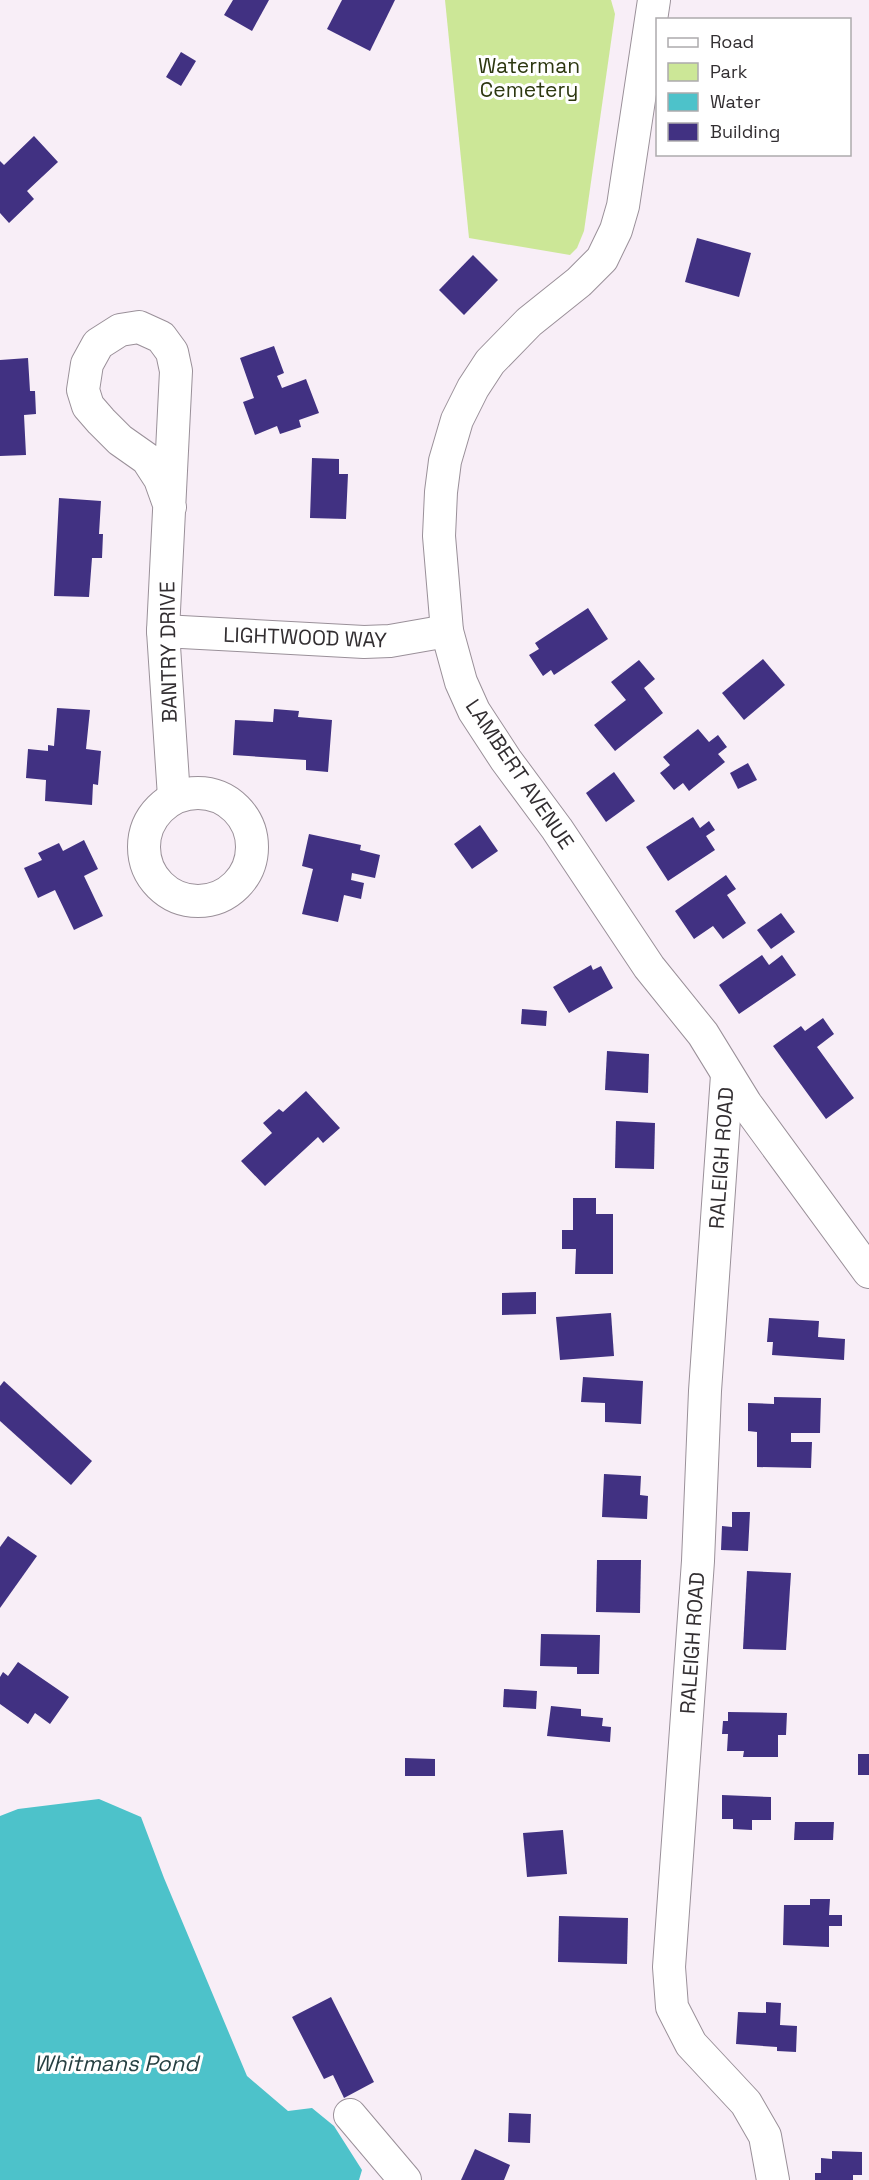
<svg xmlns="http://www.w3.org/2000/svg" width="869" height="2180" font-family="'Space Grotesk',sans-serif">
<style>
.green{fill:#cce797}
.water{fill:#4dc2ca}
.building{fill:#413182}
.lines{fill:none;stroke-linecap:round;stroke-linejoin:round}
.street-casing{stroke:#9a9099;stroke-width:34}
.street{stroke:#fff;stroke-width:32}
.labels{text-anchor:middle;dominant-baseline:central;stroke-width:6;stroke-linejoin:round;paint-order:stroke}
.park-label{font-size:21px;fill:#2d3810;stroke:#fff}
.street-label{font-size:21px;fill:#322e31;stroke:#fff}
.water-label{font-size:22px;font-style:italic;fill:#264042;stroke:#fff}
</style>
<rect width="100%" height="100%" fill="#f8eef7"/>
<path class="green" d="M 445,0 L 611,0 L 615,14 L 584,231 L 577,248 L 570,255 L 469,238 Z"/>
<path class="water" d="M 99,1799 L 141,1817 L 164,1878 L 247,2076 L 288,2111 L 312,2108 L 334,2126 L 362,2170 L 359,2180 L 0,2180 L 0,1816 L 18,1809 Z"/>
<g class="building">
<path d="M 233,0 L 269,0 L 252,31 L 224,15 Z"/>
<path d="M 342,0 L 395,0 L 370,51 L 327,29 Z"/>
<path d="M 181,52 L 196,61 L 181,86 L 166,77 Z"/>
<path d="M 34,136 L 58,162 L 27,191 L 34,199 L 9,223 L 0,213 L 0,161 L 4,165 Z"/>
<path d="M 697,238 L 751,253 L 739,297 L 685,282 Z"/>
<path d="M 473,255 L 498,280 L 464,315 L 439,290 Z"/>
<path d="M 274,346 L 284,373 L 277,376 L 282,388 L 306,379 L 319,413 L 299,420 L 301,427 L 280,434 L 277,426 L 255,435 L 243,402 L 254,398 L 240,358 Z"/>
<path d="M 28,358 L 30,391 L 35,391 L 36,414 L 24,415 L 26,455 L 0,456 L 0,360 Z"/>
<path d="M 312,458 L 339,459 L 339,474 L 348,474 L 346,519 L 310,518 Z"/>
<path d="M 59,498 L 101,501 L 99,534 L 103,534 L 102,558 L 92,558 L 89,597 L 54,596 Z"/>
<path d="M 588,608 L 608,639 L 554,675 L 551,670 L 543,676 L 529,655 L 539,649 L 535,643 Z"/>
<path d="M 763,659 L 785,685 L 744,720 L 722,693 Z"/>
<path d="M 639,660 L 655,679 L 644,688 L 663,713 L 615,751 L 594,725 L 626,700 L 611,682 Z"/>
<path d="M 57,708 L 90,710 L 86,749 L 101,751 L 98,785 L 93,784 L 92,805 L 45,801 L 46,780 L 26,778 L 28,749 L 48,751 L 48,745 L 54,746 Z"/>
<path d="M 274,709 L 299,711 L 298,717 L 332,720 L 328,772 L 306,770 L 306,760 L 233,755 L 235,720 L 273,722 Z"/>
<path d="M 698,729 L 709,742 L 718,735 L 727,747 L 718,754 L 725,762 L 689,791 L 683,783 L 674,790 L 660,773 L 670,765 L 663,757 Z"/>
<path d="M 748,763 L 757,780 L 738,789 L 730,773 Z"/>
<path d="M 614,772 L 635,801 L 606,822 L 586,793 Z"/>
<path d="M 693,817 L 700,828 L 709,821 L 715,830 L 706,836 L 715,850 L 668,881 L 646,847 Z"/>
<path d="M 480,825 L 498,851 L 472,869 L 454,844 Z"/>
<path d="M 309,834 L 361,845 L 360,850 L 380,855 L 375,878 L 352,873 L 351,880 L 364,883 L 361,899 L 344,895 L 338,922 L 302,914 L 313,869 L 302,866 Z"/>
<path d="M 84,840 L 98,869 L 84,876 L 103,916 L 74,930 L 55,890 L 38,898 L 24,868 L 42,860 L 38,853 L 59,843 L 63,851 Z"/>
<path d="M 726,875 L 736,889 L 727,895 L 746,923 L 723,939 L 713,926 L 694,939 L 675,911 Z"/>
<path d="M 781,913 L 795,932 L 771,949 L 757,930 Z"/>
<path d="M 762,955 L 769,965 L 782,955 L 796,975 L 739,1014 L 719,985 Z"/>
<path d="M 591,965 L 593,970 L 601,966 L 613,988 L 569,1013 L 553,987 Z"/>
<path d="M 522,1009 L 547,1011 L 546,1026 L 521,1024 Z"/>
<path d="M 823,1018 L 834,1034 L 817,1047 L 854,1098 L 826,1119 L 773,1046 L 801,1026 L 805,1031 Z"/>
<path d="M 607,1051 L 649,1054 L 648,1093 L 605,1090 Z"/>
<path d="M 306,1091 L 340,1128 L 323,1143 L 318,1137 L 265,1186 L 241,1161 L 272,1133 L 263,1123 L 279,1109 L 283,1112 Z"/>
<path d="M 616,1121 L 655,1123 L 654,1169 L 615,1168 Z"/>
<path d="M 573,1198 L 596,1198 L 596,1214 L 613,1214 L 613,1274 L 575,1274 L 576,1249 L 562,1249 L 562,1230 L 573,1230 Z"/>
<path d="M 536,1292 L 536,1314 L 502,1315 L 502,1293 Z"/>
<path d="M 611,1313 L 614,1356 L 560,1360 L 556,1317 Z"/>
<path d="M 769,1318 L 819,1321 L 818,1337 L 845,1339 L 844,1360 L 772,1355 L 773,1342 L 767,1342 Z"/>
<path d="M 583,1377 L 643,1381 L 641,1424 L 605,1422 L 605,1403 L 581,1402 Z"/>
<path d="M 4,1381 L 92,1461 L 71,1485 L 0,1421 L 0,1386 Z"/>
<path d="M 774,1397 L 821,1398 L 820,1433 L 791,1433 L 791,1442 L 812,1442 L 811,1468 L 757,1467 L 757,1432 L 748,1431 L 748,1403 L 774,1404 Z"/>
<path d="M 604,1474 L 641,1476 L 640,1495 L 648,1496 L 647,1519 L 602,1517 Z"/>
<path d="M 732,1512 L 750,1512 L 748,1551 L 721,1550 L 722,1526 L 732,1527 Z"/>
<path d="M 8,1536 L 37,1556 L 0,1608 L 0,1547 Z"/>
<path d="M 597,1560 L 641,1560 L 640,1613 L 596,1612 Z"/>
<path d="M 747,1571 L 791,1573 L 786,1650 L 743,1649 Z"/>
<path d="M 541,1634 L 600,1635 L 599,1674 L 577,1674 L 577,1667 L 540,1666 Z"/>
<path d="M 18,1662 L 69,1697 L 50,1724 L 35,1713 L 28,1724 L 0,1704 L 0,1677 L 3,1672 L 8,1676 Z"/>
<path d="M 504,1689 L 537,1691 L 536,1709 L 503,1707 Z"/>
<path d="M 551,1706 L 581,1709 L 581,1716 L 603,1718 L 602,1726 L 611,1727 L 610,1742 L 547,1736 Z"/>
<path d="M 728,1712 L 787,1713 L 786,1735 L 778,1735 L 778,1757 L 743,1757 L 744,1751 L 727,1751 L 728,1734 L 722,1734 L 723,1721 L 728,1721 Z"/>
<rect x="858" y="1754" width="11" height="21"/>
<path d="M 405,1758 L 435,1759 L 435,1776 L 405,1776 Z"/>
<path d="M 722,1795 L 771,1797 L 771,1820 L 752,1820 L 752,1830 L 733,1829 L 733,1819 L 722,1819 Z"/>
<path d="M 795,1822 L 834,1822 L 833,1840 L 794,1840 Z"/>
<path d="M 563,1830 L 567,1874 L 527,1877 L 523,1833 Z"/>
<path d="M 810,1899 L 830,1899 L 829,1915 L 842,1915 L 842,1926 L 829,1926 L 829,1947 L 783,1945 L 784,1905 L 810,1905 Z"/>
<path d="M 559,1916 L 628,1918 L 627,1964 L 558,1962 Z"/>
<path d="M 331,1997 L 374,2082 L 344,2098 L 333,2075 L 324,2079 L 292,2017 Z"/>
<path d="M 766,2002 L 781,2003 L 780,2025 L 797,2026 L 796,2052 L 777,2051 L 777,2047 L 736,2044 L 738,2012 L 766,2013 Z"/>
<path d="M 509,2113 L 531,2114 L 530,2143 L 508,2142 Z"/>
<path d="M 475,2149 L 510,2165 L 504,2180 L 461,2180 Z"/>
<path d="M 832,2151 L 862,2152 L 862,2175 L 853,2175 L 853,2180 L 815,2180 L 815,2173 L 821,2173 L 821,2158 L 832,2159 Z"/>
</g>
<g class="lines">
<g class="street-casing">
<g id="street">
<path d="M 654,0 L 623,206 L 616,230 L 602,259 L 579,282 L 529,322 L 490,362 L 473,388 L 457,420 L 445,461 L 441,492 L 439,536 L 447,631 L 461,682 L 474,711 L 506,760 L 557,829 L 649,967 L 703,1034 L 746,1104 L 869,1272"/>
<path d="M 170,507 L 160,479 L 147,459 L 120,440 L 101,421 L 88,406 L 83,390 L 87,364 L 98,344 L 120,330 L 139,327 L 161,337 L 172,352 L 176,371 L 163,631 L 174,797"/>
<path d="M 163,631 L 364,642 L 390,641 L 447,631"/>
<circle cx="198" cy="847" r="54"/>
<path d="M 727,1075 L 705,1391 L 698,1561 L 669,1967 L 672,2007 L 691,2044 L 746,2103 L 765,2136 L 773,2180"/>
<path d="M 350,2115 L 405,2180"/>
</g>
</g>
<use href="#street" class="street"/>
</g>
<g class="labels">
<g class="park-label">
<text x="529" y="65">Waterman<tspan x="529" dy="24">Cemetery</tspan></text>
</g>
<g class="street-label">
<text transform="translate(305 637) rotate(2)">LIGHTWOOD WAY</text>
<text transform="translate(168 652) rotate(-91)">BANTRY DRIVE</text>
<text transform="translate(520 774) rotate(56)">LAMBERT AVENUE</text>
<text transform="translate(721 1158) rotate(-86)">RALEIGH ROAD</text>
<text transform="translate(692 1643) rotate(-86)">RALEIGH ROAD</text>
</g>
<g class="water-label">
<text x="116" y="2063">Whitmans Pond</text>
</g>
</g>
<rect x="656" y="18" width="195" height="138" fill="#ffffff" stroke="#adabad" stroke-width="1.5"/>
<rect x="668" y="38" width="30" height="9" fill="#ffffff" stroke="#adabad" stroke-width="1.5"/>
<text x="710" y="48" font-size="18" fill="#322e31">Road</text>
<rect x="668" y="63" width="30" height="18" fill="#cce797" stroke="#adabad" stroke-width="1.5"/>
<text x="710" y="78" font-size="18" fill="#322e31">Park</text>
<rect x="668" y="93" width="30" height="18" fill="#4dc2ca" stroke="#adabad" stroke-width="1.5"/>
<text x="710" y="108" font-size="18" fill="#322e31">Water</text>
<rect x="668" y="123" width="30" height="18" fill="#413182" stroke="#adabad" stroke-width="1.5"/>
<text x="710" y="138" font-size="18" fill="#322e31">Building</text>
</svg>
